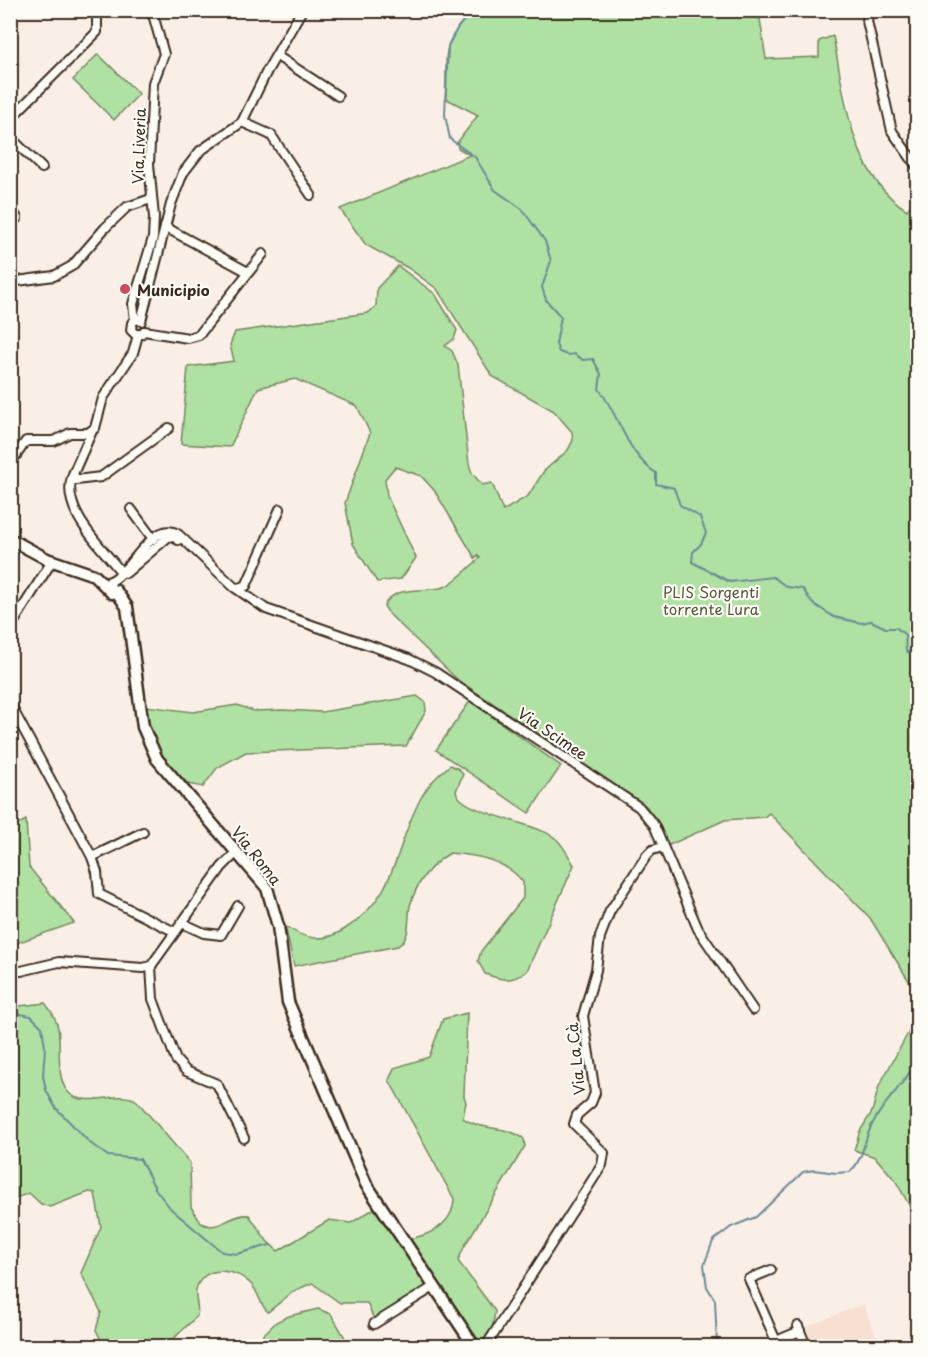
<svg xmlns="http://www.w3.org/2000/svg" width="928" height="1357" font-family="'Playpen Sans',sans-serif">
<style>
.built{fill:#f7dfd1}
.green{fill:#afe1a2;stroke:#758660;stroke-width:1.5}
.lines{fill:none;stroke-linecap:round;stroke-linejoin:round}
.stream{stroke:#6a8a98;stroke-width:2}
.street-casing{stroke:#3b2a1e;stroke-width:12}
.secondary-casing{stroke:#3b2a1e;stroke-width:15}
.street{stroke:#fdfcf7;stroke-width:8}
.secondary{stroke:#fdfcf7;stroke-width:10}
.poi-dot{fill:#d1495b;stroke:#fdfcf7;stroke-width:2}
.labels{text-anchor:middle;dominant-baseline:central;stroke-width:4.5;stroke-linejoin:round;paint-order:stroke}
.street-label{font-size:15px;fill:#3b2a1e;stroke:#fdfcf7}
.poi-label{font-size:15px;font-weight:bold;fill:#3b2a1e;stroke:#fdfcf7;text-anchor:start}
.park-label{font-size:15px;fill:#58583f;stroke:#fdfcf7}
</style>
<rect width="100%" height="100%" fill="#faefe6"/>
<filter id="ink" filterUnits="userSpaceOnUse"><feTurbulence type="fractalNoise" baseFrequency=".0167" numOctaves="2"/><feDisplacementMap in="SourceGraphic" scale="12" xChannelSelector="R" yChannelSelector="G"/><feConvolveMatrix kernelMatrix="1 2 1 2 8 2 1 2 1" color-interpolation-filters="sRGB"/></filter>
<g filter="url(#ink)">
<path class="built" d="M 863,1304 L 880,1346 L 814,1346 L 806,1327 Z"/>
<g class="green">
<path d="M 472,10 L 755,11 L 753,15 L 760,19 L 766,59 L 819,57 L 819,41 L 833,36 C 845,96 850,175 907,210 L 917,197 L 917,994 L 870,918 L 769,813 L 764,817 L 725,820 L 667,846 L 658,823 L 646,806 L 458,680 L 389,614 L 384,606 C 394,584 425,593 444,587 C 452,585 472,565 480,558 L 478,555 L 475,558 L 434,490 L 421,476 L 395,467 L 385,479 L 387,496 L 416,558 L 401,579 L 377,582 L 353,544 L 345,503 L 370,433 L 357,406 L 295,379 L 258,388 L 230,447 L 181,444 L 188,367 L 234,361 L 230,345 L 235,332 L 368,313 L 376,306 L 377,288 L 398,266 L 435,294 L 457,330 L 454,339 L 445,346 L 452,351 L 458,365 L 469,464 L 472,473 L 482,485 L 492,483 L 503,511 L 528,496 L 544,471 L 568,450 L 573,440 L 572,432 L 554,411 L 492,376 L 437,289 L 408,268 L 366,245 L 340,209 L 470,155 L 458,148 L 457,143 L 478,115 L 445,98 C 449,50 437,51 472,10 Z"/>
<path d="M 98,54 L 139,94 L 114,120 L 73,80 Z"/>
<path d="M 417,696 L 425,702 L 426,711 L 406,746 L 246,752 L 217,768 L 203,787 L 188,784 L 150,744 L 146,706 L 193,712 L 237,705 L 254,711 L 283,710 L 322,712 Z"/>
<path d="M 470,701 L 561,766 L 529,813 L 436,750 Z"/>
<path d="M 450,765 L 459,769 L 463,774 L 456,791 C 459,813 536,822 555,838 C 563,844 569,857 574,865 L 527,971 C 511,983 502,980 485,974 L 478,961 L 481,951 L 523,898 L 523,882 C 506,860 476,855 450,853 C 430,865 416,884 410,906 C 407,922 412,935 398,946 L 294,966 L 285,926 C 306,940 323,943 345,929 C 399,895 394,845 422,796 C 429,783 439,774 450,765 Z"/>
<path d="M 26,820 L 29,867 L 74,923 L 11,945 L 11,828 Z"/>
<path d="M 45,1003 C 65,1027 57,1040 60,1068 C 64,1124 115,1085 137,1101 L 190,1163 L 191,1207 L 201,1223 C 218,1233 231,1213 249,1215 L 267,1241 L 278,1251 L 329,1220 L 351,1223 L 380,1205 L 407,1239 C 429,1236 453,1225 454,1199 L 389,1080 L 394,1068 L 429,1057 L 443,1019 L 467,1013 L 464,1096 L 466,1102 L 463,1118 C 480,1131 507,1125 524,1139 L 525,1146 L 464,1247 L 458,1261 L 495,1311 L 492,1332 L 483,1346 L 440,1290 L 380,1324 L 373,1317 L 367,1303 L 340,1303 L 312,1283 L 294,1291 L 268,1312 C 259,1304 259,1292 251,1284 C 237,1270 209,1264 198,1284 C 192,1295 200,1305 197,1316 L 166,1346 L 104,1346 L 96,1330 L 101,1312 L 81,1273 L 101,1227 L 95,1193 L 89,1192 L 50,1207 L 41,1204 L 29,1193 L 11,1200 L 11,1007 Z"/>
<path d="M 917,1017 L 917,1219 L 895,1180 L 875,1157 L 854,1150 L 860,1131 L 872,1112 L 879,1086 Z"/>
<path d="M 318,1309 L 331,1314 L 350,1346 L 231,1346 L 235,1343 L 257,1341 L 276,1322 L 289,1316 Z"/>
</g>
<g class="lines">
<g class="stream">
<path d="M 473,10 L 458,27 L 448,46 L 445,115 L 450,139 L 475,157 L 495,190 L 522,209 L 545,241 L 551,261 L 542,287 L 546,300 L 561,317 L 556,344 L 559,352 L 568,355 L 574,354 L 583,360 L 593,359 L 601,374 L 599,389 C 619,415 627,455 656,473 L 656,484 L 674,488 L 680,505 L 700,517 L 706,533 L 701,544 L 693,552 L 692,562 L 730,582 L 773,577 L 787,587 L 803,589 L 812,603 L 834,617 L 861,623 L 871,621 L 886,628 L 897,628 L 905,635 L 906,651 L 918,656"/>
<path d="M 10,1012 L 31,1016 L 42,1027 L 45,1047 L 43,1076 L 46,1090 L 55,1107 L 90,1143 L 108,1156 L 140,1159 L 156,1190 L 171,1209 L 222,1252 L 237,1254 L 270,1245"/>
<path d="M 717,1346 L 715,1300 L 707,1287 L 704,1265 L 713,1241 L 731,1227 L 756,1217 L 803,1172 L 814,1170 L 836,1173 L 850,1172 C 863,1160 863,1144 870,1129 C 881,1103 906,1084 918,1058"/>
</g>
<g class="street-casing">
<g id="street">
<path d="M 869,10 L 867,21 L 892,131 L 918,168"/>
<path d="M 277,56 L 338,96"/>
<path d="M 10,119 L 97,32 L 97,10"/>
<path d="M 242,122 L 271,135 L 311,195"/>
<path d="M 10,137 L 42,168"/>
<path d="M 10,208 L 17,218"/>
<path d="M 165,227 L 248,272"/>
<path d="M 10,282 L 54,276 L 72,266 L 105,228 L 127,207 L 151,199"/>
<path d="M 135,320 L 133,304 L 153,238 L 154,217 L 149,164 L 153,83 L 164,54 L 154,18 L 149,10"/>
<path d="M 135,320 L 132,323 L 131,330 L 135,334 L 141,334"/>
<path d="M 141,321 L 171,204 L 183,173 L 200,151 L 242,122 L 267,71 L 302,10"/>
<path d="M 144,331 L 188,338 L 199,335 L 263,254"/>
<path d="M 92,431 L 73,474 L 76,480 L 101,477 L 169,428"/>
<path d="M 10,464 L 26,441 L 54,441 L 70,433 L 88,433 L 95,428 L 103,398 L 133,353 L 138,335"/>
<path d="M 72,477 C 61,511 102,547 121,572"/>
<path d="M 131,509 L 153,539"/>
<path d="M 126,573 L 168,537 L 172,536 L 178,540"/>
<path d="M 237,588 L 246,586 L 280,509"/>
<path d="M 112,593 L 110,581 C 130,575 154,516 179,535 L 234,587 L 266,609 L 409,659 L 435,672 L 639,807 L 654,825 L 698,929 L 753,1010"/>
<path d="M 10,628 L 52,561"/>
<path d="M 10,704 L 92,857 L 97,872 L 99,894 L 175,932"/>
<path d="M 92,857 L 143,832"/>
<path d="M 182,923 L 204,933 L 221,935 L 238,906"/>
<path d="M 151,966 L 153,999 L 176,1060 L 186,1071 L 217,1084 L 244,1138"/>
<path d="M 21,971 L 59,962 L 143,968 L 151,966 L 222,867 L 237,852"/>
<path d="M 771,1270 L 749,1279 L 776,1341 L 800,1331"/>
<path d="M 374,1324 L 435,1286"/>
<path d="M 798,1326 L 806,1346"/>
<path d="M 486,1346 L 602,1165 L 604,1153 L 574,1124 L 577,1115 L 591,1103 L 595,1093 L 583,1016 L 596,970 L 600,937 L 610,911 L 647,855 L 652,850 L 663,847"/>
</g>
</g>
<g class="secondary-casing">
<path id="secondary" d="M 10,539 L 47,559 L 94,575 L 112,593 L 116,591 L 127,607 L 143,727 L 157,759 L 267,888 L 278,926 L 288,1002 L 366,1184 L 474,1346"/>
</g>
<use href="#street" class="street"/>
<use href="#secondary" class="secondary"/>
</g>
</g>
<circle class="poi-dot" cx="125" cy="289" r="6"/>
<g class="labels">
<g class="street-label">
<text transform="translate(138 146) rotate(-88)">Via Liveria</text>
<text transform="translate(553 733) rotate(34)">Via Scimee</text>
<text transform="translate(257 855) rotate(52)">Via Roma</text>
<text transform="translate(575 1059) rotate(-96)">Via La Cà</text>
</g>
<g class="poi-label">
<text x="137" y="289">Municipio</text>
</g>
<g class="park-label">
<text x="711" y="591">PLIS Sorgenti<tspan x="711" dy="17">torrente Lura</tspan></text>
</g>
</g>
<rect width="928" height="1357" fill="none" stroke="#fdfcf7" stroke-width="36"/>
<rect x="18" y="18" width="892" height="1321" fill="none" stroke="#3b2a1e" stroke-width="2" filter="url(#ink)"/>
</svg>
